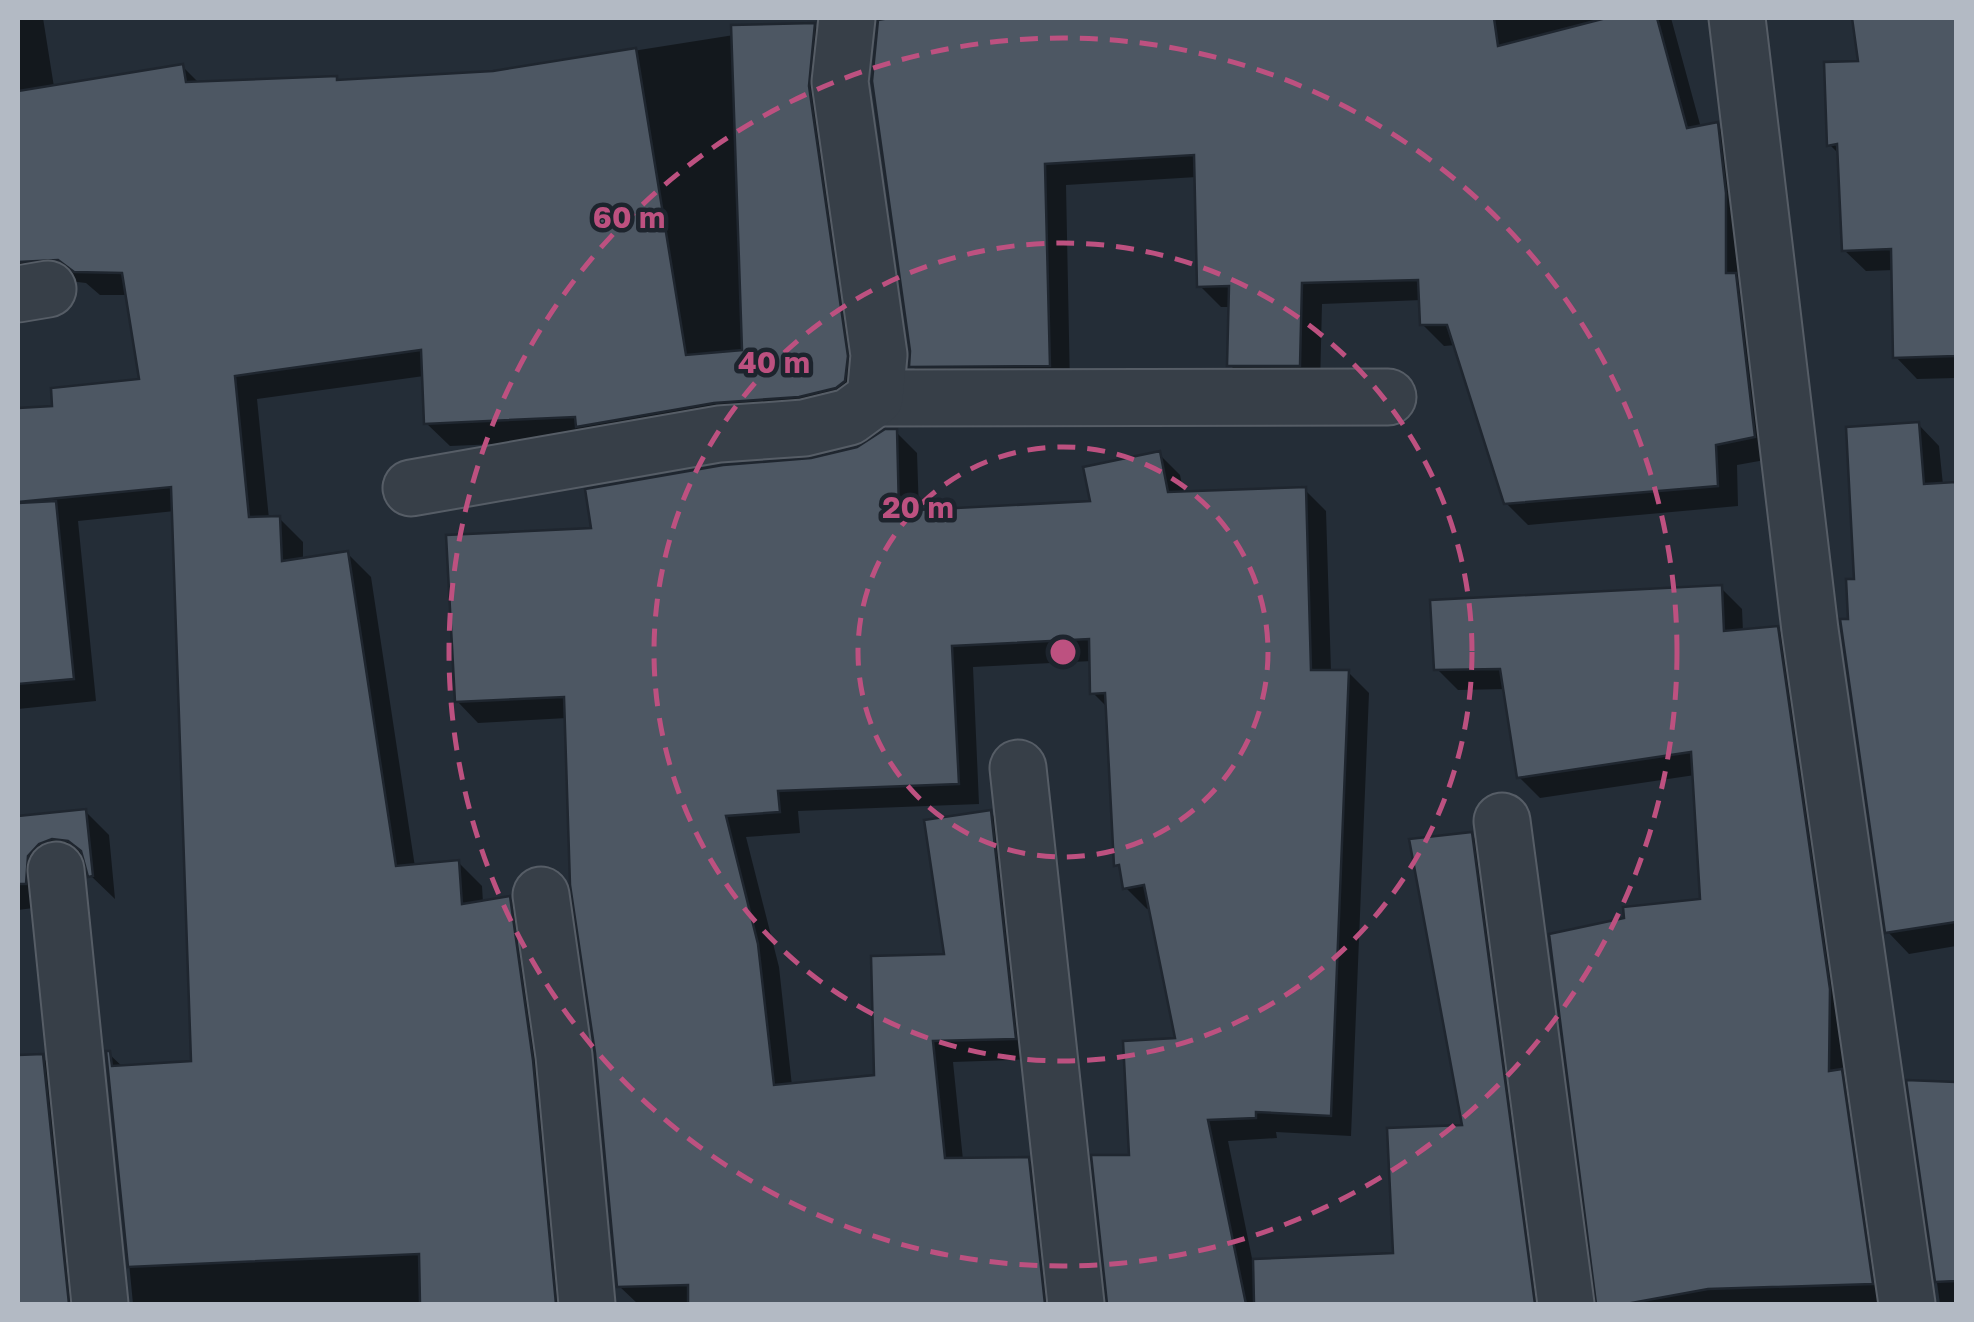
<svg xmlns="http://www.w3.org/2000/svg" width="1974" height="1322" font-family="'Golos Text',sans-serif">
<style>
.shadow{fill:#0007}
.building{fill:#4d5763;stroke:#1f262f;stroke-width:2.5}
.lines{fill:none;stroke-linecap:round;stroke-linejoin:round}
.street-casing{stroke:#565d66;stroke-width:59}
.street{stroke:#373f48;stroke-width:55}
.ring{fill:none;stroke:#bd5180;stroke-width:5;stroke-dasharray:18 12}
.centre{fill:#bd5180;stroke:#1d242d;stroke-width:5}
.ring-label{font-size:30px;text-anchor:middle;font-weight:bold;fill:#bd5180;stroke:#1d242d;stroke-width:9;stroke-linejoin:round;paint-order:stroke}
</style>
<rect width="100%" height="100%" fill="#242d37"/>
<g class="shadow">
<path d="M 18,18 L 43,18 L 54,87 L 183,67 L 200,84 L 336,79 L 339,82 L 493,73 L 791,26 L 814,25 L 837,48 L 868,405 L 592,440 L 450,446 L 426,423 L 424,376 L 257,399 L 269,519 L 279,518 L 303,542 L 303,560 L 347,553 L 371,577 L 415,867 L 458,862 L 482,886 L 483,903 L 510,899 L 533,922 L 576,1304 L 133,1304 L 109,1054 L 124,1068 L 194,1063 L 175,511 L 78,521 L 96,701 L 18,709 L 18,411 L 55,409 L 142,381 L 128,295 L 100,295 L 86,283 L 69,281 L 18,293 Z"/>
<path d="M 891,18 L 1671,18 L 1701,128 L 1717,125 L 1738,146 L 1776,458 L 1737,465 L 1738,506 L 1528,525 L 1506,503 L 1456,345 L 1444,346 L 1422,324 L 1422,300 L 1322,304 L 1320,386 L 1251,386 L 1230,365 L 1231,307 L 1221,307 L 1200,286 L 1197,177 L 1066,185 L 1070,387 L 933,387 L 912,366 Z"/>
<path d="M 1854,18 L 1956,18 L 1956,378 L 1917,379 L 1896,357 L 1894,270 L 1866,271 L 1844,250 L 1840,155 L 1830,145 L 1861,63 Z"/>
<path d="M 1918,424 L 1939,446 L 1943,485 L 1956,484 L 1956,946 L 1909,954 L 1888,932 L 1851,621 L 1857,581 Z"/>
<path d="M 896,432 L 917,453 L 919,512 L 1093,503 L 1159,454 L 1180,475 L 1184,494 L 1305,490 L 1326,511 L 1331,672 L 1348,672 L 1369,693 L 1351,1136 L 1276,1132 L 1277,1138 L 1228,1141 L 1256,1278 L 1396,1255 L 1465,1127 L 1471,834 L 1492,856 L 1552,1304 L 1163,1304 L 1130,1043 L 1178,1040 L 1151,908 L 1147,909 L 1126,888 L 1122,870 L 1117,865 L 1109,709 L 1092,692 L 1092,661 L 973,667 L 979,804 L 798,811 L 800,833 L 746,837 L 779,967 L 792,1086 L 876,1077 L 947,957 L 990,812 L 1012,834 L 1036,1059 L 953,1062 L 963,1160 L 1028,1159 L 1049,1181 L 1062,1304 L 638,1304 L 619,1286 L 567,718 L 478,723 L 457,701 L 594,530 L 812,461 L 858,449 Z"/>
<path d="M 1721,588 L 1742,609 L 1743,632 L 1777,628 L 1799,650 L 1894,1304 L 1599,1304 L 1703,901 L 1695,775 L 1540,798 L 1519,777 L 1506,689 L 1458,690 L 1437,669 Z"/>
<path d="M 86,812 L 109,835 L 115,899 L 90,875 L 87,863 L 77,862 L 49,906 L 18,910 L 18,819 Z"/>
<path d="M 42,1057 L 66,1080 L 89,1304 L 18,1304 L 18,1058 Z"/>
<path d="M 1909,1083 L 1956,1085 L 1956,1304 L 1940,1304 Z"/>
</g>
<g class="building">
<path d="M 889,18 L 1494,18 L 1498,46 L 1606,18 L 1657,18 L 1687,128 L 1718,122 L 1726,193 L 1726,273 L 1736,273 L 1755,437 L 1716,445 L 1718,486 L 1504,504 L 1447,325 L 1420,325 L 1418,280 L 1302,283 L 1300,366 L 1227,366 L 1229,286 L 1197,287 L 1194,155 L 1045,164 L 1050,366 L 909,367 L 910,351 L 872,81 L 878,20 Z"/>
<path d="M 1852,18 L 1956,18 L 1956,356 L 1893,358 L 1891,249 L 1842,251 L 1837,144 L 1827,146 L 1824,62 L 1858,61 Z"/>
<path d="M 815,23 L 809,86 L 848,356 L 845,381 L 836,388 L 799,397 L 714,403 L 576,427 L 575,417 L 424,424 L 421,350 L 235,376 L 249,517 L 280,516 L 282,561 L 348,551 L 396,866 L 459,860 L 462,904 L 510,896 L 533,1060 L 556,1304 L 420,1304 L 419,1254 L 128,1267 L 106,1051 L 110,1051 L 112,1066 L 191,1061 L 171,487 L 18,502 L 18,408 L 52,406 L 51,388 L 139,379 L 122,273 L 74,272 L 58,260 L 18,262 L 18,91 L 183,64 L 186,82 L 337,76 L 337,80 L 493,71 L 636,48 L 686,355 L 742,350 L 731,25 Z"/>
<path d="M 1919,422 L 1924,484 L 1956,482 L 1956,922 L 1885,933 L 1840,619 L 1848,619 L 1846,579 L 1854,579 L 1846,427 Z"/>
<path d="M 885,429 L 897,429 L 899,511 L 1090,501 L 1083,467 L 1160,451 L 1168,492 L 1306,487 L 1311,670 L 1349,670 L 1331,1116 L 1256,1112 L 1256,1118 L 1208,1120 L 1246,1304 L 1107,1304 L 1091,1155 L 1129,1155 L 1123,1041 L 1175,1038 L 1144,885 L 1123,889 L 1119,865 L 1114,866 L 1105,693 L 1090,694 L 1089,639 L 952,646 L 959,784 L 778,791 L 780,812 L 726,816 L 758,944 L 774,1085 L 874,1075 L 871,956 L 944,954 L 924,820 L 991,810 L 1016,1039 L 933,1041 L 945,1158 L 1029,1157 L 1045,1304 L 688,1304 L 688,1285 L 617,1287 L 595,1053 L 570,885 L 564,697 L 455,702 L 446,535 L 591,528 L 585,489 L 723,465 L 811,458 L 857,447 Z"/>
<path d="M 56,501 L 74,679 L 18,684 L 18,503 Z"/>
<path d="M 1722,585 L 1724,631 L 1778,626 L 1830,989 L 1829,1071 L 1842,1069 L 1873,1284 L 1708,1289 L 1626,1304 L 1596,1304 L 1549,934 L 1624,918 L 1623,907 L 1700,899 L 1691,752 L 1517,778 L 1500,669 L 1434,670 L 1430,600 Z"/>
<path d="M 86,809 L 93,876 L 88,877 L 81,851 L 68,841 L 52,839 L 39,844 L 28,856 L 26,884 L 18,884 L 18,816 Z"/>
<path d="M 1472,832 L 1535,1304 L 1254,1304 L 1253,1259 L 1393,1253 L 1387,1128 L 1462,1125 L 1409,839 Z"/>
<path d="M 43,1054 L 69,1304 L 18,1304 L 18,1055 Z"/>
<path d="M 1906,1080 L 1956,1082 L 1956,1281 L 1935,1282 Z"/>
</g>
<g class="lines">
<g class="street-casing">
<g id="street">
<path d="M 1737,18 L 1810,630 L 1907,1304"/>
<path d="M 18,294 L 48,289"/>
<path d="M 875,398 L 1388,397"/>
<path d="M 411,488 L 719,434 L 804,428 L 849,417 L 875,398 L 879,355 L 840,82 L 847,18"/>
<path d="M 1018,768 L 1076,1304"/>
<path d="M 1502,821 L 1566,1304"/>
<path d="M 56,870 L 100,1304"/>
<path d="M 541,895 L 564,1056 L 587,1304"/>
</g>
</g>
<use href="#street" class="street"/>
</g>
<g class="ring">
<circle cx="1063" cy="652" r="205"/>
<circle cx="1063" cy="652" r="409"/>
<circle cx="1063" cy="652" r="614"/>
</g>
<circle cx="1063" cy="652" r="15" class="centre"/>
<g class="ring-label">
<text x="629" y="228">60 m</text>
<text x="774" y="373">40 m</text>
<text x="918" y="518">20 m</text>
</g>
<rect width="1974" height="1322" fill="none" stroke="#b3bac4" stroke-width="40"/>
</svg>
